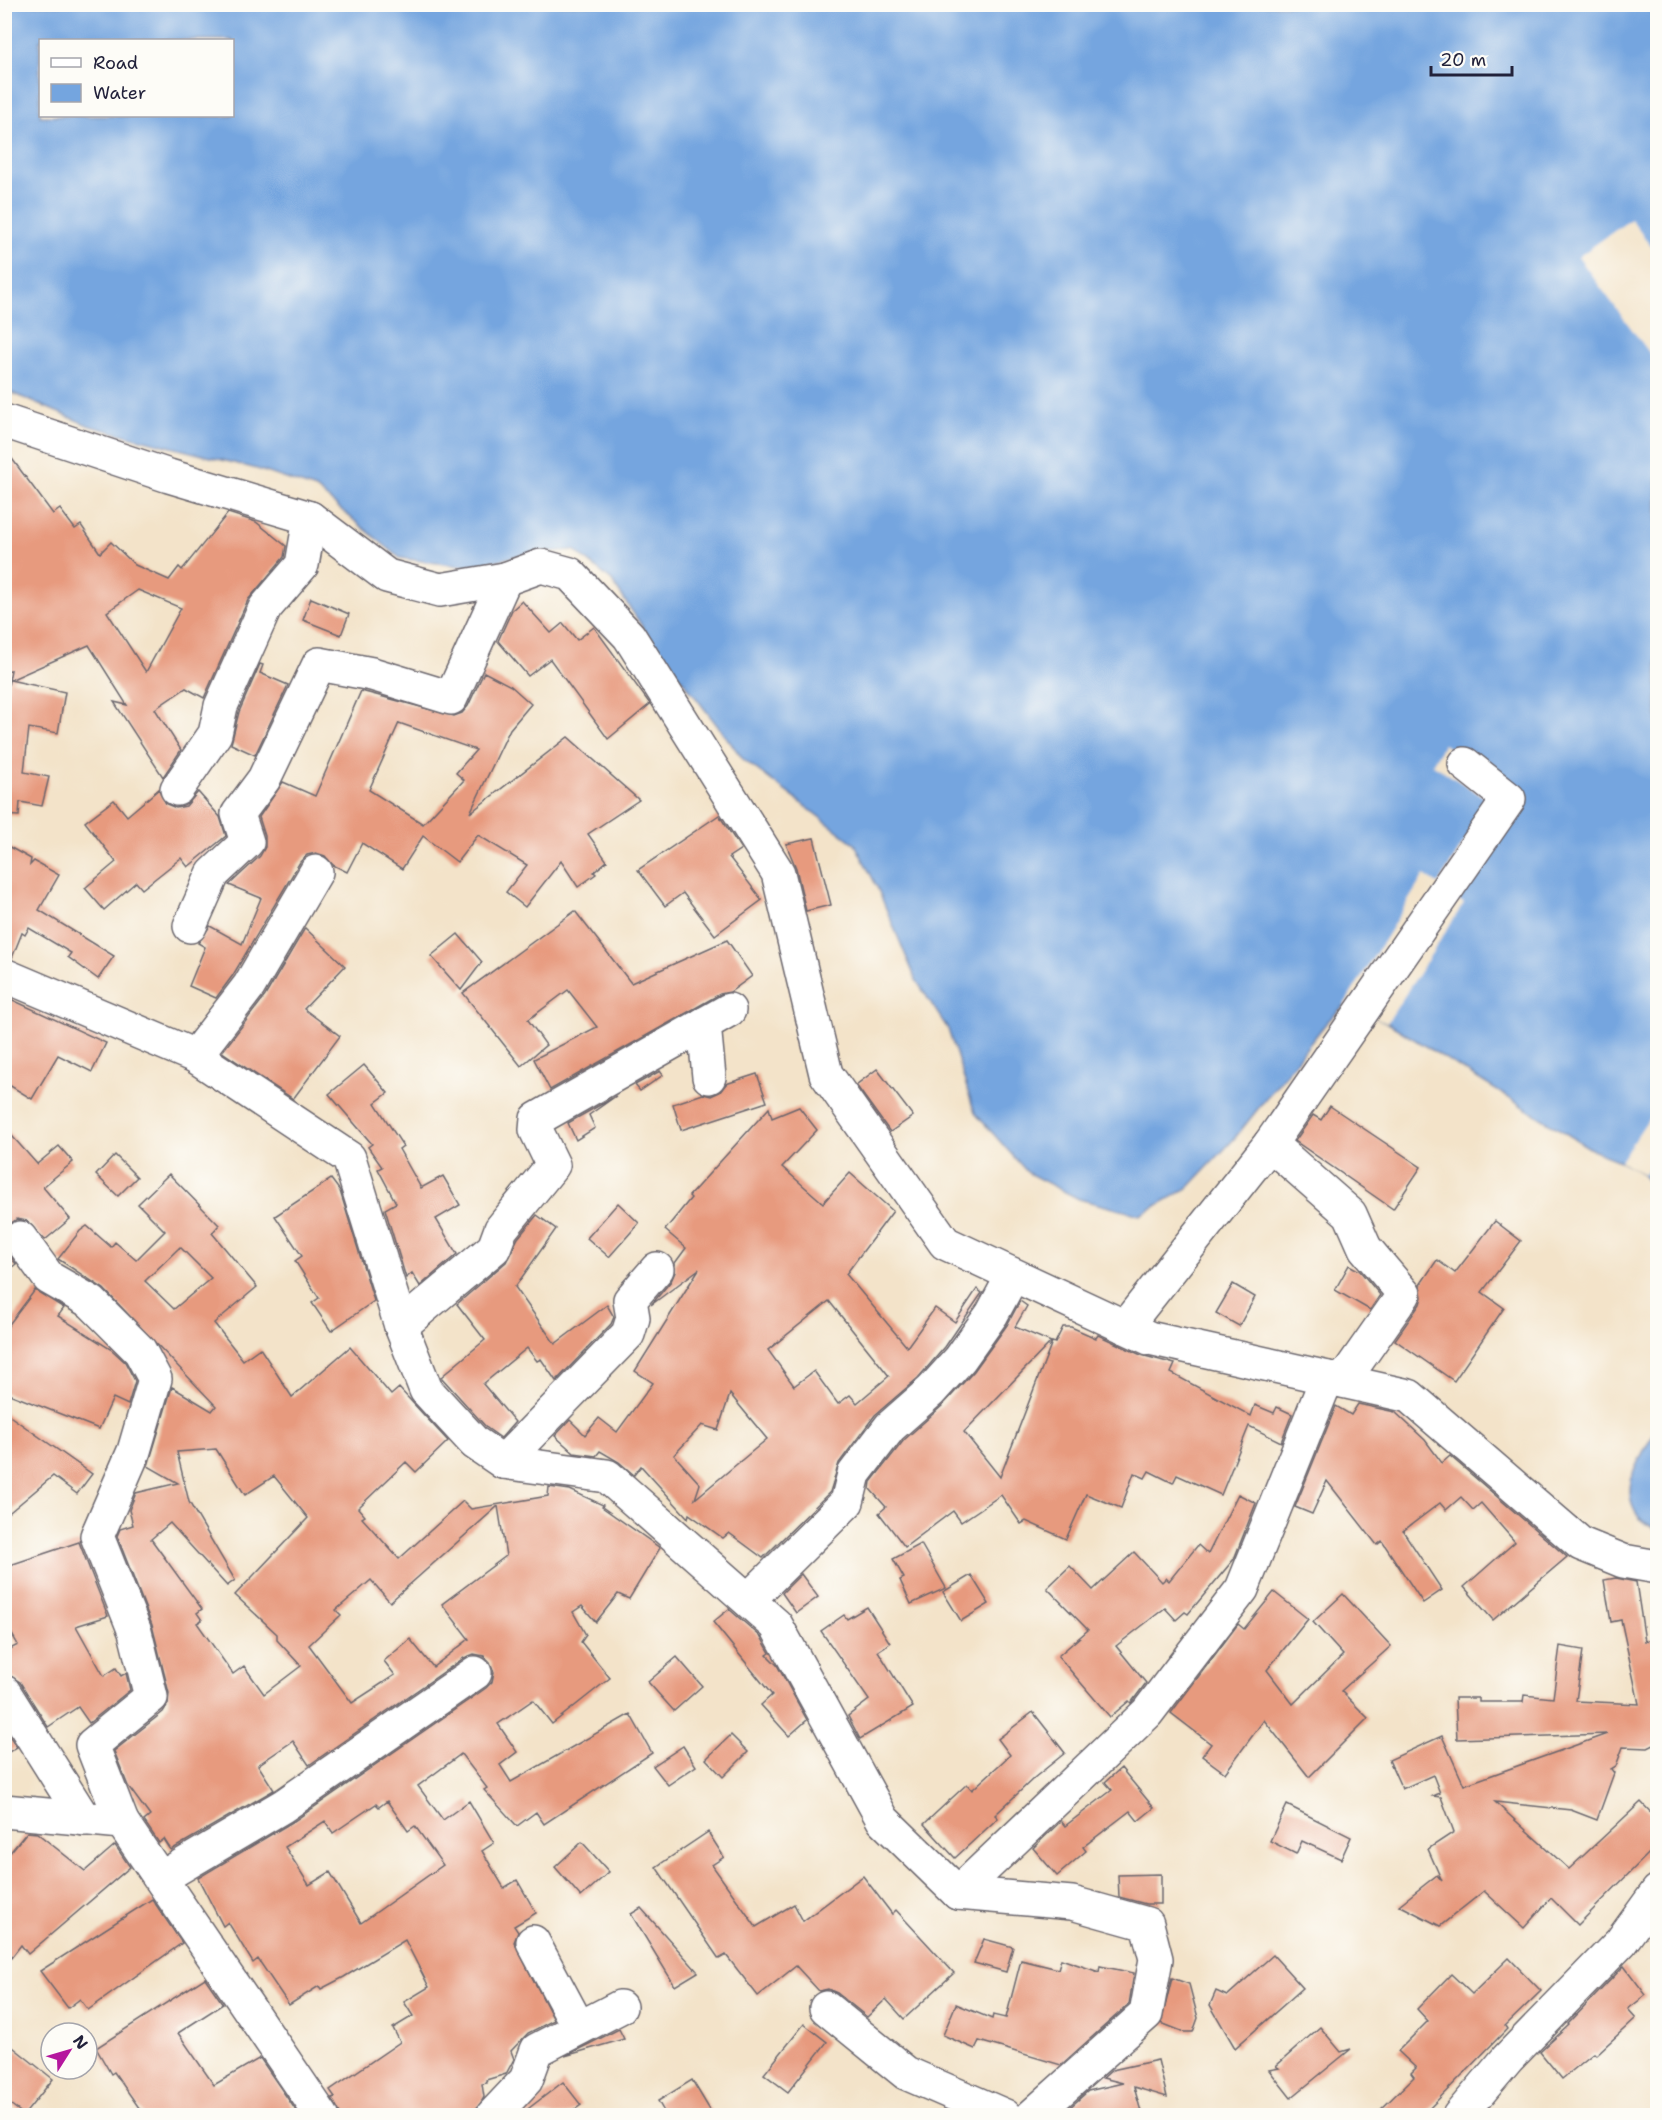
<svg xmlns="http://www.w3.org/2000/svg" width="1662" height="2120" font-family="'Shantell Sans',sans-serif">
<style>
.water{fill:#74a5df;stroke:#4b648d;stroke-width:1.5;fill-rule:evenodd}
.pier{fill:#f3e3c9}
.building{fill:#e79a7e;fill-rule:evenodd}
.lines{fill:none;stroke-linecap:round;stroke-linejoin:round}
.minor-casing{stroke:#6b666d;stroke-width:36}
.minor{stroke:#fff;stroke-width:33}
</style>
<rect width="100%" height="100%" fill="#fdfcf7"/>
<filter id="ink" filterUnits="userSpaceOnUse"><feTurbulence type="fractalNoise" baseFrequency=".0167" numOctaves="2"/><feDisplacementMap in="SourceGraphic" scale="12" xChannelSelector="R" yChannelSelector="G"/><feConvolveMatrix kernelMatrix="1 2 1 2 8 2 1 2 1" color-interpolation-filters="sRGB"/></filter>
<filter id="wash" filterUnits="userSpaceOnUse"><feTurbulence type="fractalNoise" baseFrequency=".008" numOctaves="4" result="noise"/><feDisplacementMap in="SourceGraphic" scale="24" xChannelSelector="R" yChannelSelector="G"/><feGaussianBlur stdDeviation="1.35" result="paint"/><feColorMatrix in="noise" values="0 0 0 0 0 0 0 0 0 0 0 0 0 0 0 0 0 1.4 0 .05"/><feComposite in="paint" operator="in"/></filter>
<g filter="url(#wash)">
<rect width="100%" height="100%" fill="#f3e3c9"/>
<g class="water">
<path d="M 5,5 L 1657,5 L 1657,1206 C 1652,1171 1626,1163 1596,1152 L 1388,1023 L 1345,1005 L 1327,1022 L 1234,1139 L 1188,1188 L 1140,1215 L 1079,1199 L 1028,1173 L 975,1113 L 948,1029 L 916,980 L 877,887 L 855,844 L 743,759 L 650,638 L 612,581 L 574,550 L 530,553 L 467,567 L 400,558 L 316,489 L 257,469 L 90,426 L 5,390 ZM 40,40 L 232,40 L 232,116 L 40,116 Z"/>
<path d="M 1657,1429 L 1658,1530 L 1657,1530 C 1652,1526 1642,1522 1638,1516 C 1617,1487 1642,1454 1657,1429 Z"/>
</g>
<g class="pier">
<path d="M 1631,219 L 1657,255 L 1657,363 L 1578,257 Z"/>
<path d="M 1444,744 L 1523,798 L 1458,900 L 1464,903 L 1387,1023 L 1344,1005 L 1424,875 L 1438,884 L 1490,801 L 1432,764 Z"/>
<path d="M 1657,1106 L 1657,1154 L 1644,1175 L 1620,1161 Z"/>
</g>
<g id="blocks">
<g class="building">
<path d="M 4,448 L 53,514 L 60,509 L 75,529 L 81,525 L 100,553 L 111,542 L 135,565 L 169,580 L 179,567 L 182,570 L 228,513 L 256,522 L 286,546 L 284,557 L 248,600 L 204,698 L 186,688 L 155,709 L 181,750 L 163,777 L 114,702 L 127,705 L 89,645 L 10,680 L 65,692 L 58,733 L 29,728 L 24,772 L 49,777 L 42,806 L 20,802 L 19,816 L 4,815 L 4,707 L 11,670 L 4,671 ZM 138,590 L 181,608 L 146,672 L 107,612 Z"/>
<path d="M 311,598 L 349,614 L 341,635 L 303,620 Z"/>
<path d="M 522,601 L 551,633 L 563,623 L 577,640 L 594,627 L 650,704 L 608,739 L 550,659 L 528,676 L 498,641 L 512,610 Z"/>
<path d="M 260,664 L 263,665 L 260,673 L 288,685 L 255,755 L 231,744 L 239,712 Z"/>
<path d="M 484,672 L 511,686 L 531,704 L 510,729 L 470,813 L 568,737 L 639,800 L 588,834 L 607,861 L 594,872 L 596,874 L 578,887 L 561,861 L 525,907 L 506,892 L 527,865 L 478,835 L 457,862 L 423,836 L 402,869 L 362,843 L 347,872 L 333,865 L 325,856 L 316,853 L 307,855 L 300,862 L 233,975 L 216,998 L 189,986 L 205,947 L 198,943 L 210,926 L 242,944 L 261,898 L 229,885 L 260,856 L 265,847 L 265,836 L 259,817 L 283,782 L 315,796 L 361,691 L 454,716 L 462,713 L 468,706 ZM 399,723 L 476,750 L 456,773 L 464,780 L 423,824 L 369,790 Z"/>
<path d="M 159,789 L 166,804 L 176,808 L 186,806 L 198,792 L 220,817 L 226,836 L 188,867 L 181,858 L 142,889 L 136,882 L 104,910 L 85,888 L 116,862 L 85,822 L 114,800 L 127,816 Z"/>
<path d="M 719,815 L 741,849 L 729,857 L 762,900 L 715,935 L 683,893 L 665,906 L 638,870 Z"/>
<path d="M 814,838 L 831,905 L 806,911 L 796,868 L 786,844 Z"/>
<path d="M 4,844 L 31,859 L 30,865 L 34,861 L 59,875 L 39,910 L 114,956 L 98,979 L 68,957 L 71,953 L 29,928 L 25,935 L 22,933 L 12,958 L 4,957 Z"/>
<path d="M 575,911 L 631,983 L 727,940 L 752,976 L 730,992 L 720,994 L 550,1090 L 534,1059 L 597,1027 L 568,990 L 528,1020 L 546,1045 L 521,1066 L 463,993 Z"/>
<path d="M 305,928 L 345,966 L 304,1009 L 340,1036 L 293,1099 L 222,1052 L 265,996 Z"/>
<path d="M 458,934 L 482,962 L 461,990 L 431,956 Z"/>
<path d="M 4,996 L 106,1043 L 92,1072 L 58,1055 L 32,1099 L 4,1082 Z"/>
<path d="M 364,1065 L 388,1093 L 375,1103 L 403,1146 L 399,1149 L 421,1188 L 443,1176 L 460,1205 L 436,1219 L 457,1254 L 420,1286 L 412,1273 L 406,1278 L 385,1209 L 396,1203 L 378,1169 L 382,1167 L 368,1147 L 372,1144 L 329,1094 Z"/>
<path d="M 877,1069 L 913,1116 L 890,1132 L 856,1085 Z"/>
<path d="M 660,1071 L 663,1075 L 640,1091 L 635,1085 Z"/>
<path d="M 757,1074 L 767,1102 L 681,1130 L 673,1104 L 703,1094 L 711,1096 L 720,1092 L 726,1084 Z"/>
<path d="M 616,1096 L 589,1115 L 595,1128 L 576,1140 L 568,1123 Z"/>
<path d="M 1330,1106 L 1421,1167 L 1393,1209 L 1295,1141 L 1313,1115 L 1321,1120 Z"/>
<path d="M 799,1107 L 817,1130 L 782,1167 L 823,1203 L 850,1173 L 893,1211 L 846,1274 L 907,1347 L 935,1308 L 955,1322 L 977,1289 L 982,1293 L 945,1347 L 918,1378 L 875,1415 L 839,1463 L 830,1492 L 763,1558 L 729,1533 L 723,1538 L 689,1514 L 688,1518 L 641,1466 L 634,1475 L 619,1462 L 600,1451 L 596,1456 L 574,1453 L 555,1436 L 570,1420 L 585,1435 L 599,1418 L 617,1432 L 653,1383 L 635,1371 L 699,1269 L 651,1305 L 671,1281 L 675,1272 L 675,1263 L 686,1248 L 665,1230 L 691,1198 L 689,1196 L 769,1108 L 772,1118 ZM 829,1301 L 889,1376 L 857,1403 L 850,1395 L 838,1404 L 814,1371 L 794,1386 L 768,1350 ZM 730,1394 L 767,1439 L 695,1499 L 700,1484 L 674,1455 L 702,1425 L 718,1430 Z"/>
<path d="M 4,1127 L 37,1164 L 59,1146 L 73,1162 L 43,1187 L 70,1219 L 45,1240 L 27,1221 L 17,1219 L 4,1228 Z"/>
<path d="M 115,1155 L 137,1177 L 118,1196 L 96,1175 Z"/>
<path d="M 169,1174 L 219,1225 L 212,1233 L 257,1287 L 214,1323 L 243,1360 L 260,1348 L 292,1397 L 350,1347 L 391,1395 L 399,1388 L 448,1441 L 416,1472 L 406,1462 L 358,1508 L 365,1516 L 362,1518 L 399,1559 L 463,1501 L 471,1509 L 548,1496 L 549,1487 L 570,1490 L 603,1505 L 602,1507 L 660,1548 L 629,1599 L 618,1594 L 596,1622 L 582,1606 L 573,1612 L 586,1635 L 581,1642 L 610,1678 L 552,1724 L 533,1700 L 498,1724 L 517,1752 L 500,1765 L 511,1782 L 630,1714 L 652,1753 L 544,1824 L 536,1812 L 517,1826 L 484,1790 L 487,1788 L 461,1754 L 418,1786 L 443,1820 L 469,1801 L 494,1843 L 482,1851 L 504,1888 L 517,1880 L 536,1913 L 514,1926 L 518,1932 L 514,1942 L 554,2020 L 528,2033 L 511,2051 L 514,2059 L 506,2074 L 486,2080 L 487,2083 L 482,2084 L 484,2097 L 474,2115 L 341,2115 L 332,2098 L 335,2097 L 330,2090 L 400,2042 L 393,2028 L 413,2016 L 404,2002 L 429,1987 L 405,1940 L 344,1977 L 321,1989 L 319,1986 L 289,2005 L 258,1959 L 253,1963 L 228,1922 L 223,1926 L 198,1878 L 294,1821 L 486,1688 L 492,1682 L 494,1672 L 490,1662 L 484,1656 L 474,1654 L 464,1658 L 309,1765 L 293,1741 L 258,1765 L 274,1790 L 171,1850 L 164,1839 L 159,1843 L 144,1821 L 150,1816 L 128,1786 L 114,1751 L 163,1712 L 168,1704 L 169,1693 L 152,1625 L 117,1536 L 120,1529 L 133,1525 L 129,1510 L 136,1493 L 178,1483 L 148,1466 L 172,1387 L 212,1411 L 216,1406 L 104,1289 L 58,1259 L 80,1231 L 87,1226 L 111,1247 L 115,1242 L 136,1260 L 165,1231 L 138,1204 ZM 180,1247 L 211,1278 L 174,1309 L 145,1281 ZM 216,1449 L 245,1495 L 274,1476 L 308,1518 L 235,1595 L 277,1634 L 277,1640 L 301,1666 L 264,1694 L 244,1666 L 233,1674 L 197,1623 L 202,1620 L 197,1613 L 202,1609 L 151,1539 L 170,1523 L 227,1586 L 235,1580 L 189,1502 L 177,1452 ZM 498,1506 L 506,1556 L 442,1604 L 469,1639 L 433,1667 L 410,1639 L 384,1661 L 395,1675 L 352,1703 L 309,1645 L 341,1615 L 336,1610 L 371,1580 L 390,1602 ZM 387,1801 L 408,1831 L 415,1826 L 443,1865 L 361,1923 L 330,1872 L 309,1885 L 285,1847 L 325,1821 L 333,1833 L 376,1804 L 379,1807 Z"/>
<path d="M 331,1179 L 340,1191 L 374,1301 L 331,1331 L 312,1303 L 319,1298 L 295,1261 L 302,1256 L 275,1216 Z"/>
<path d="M 618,1203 L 639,1223 L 609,1257 L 587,1238 Z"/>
<path d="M 537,1215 L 556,1229 L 515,1287 L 555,1344 L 607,1305 L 614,1317 L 611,1324 L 556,1381 L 541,1359 L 537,1361 L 527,1348 L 483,1384 L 515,1422 L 501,1438 L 487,1428 L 441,1377 L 485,1340 L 457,1304 L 506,1262 L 518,1238 Z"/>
<path d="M 1495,1221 L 1521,1241 L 1482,1292 L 1504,1308 L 1454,1381 L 1395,1340 L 1420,1304 L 1422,1297 L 1420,1285 L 1437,1260 L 1455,1273 Z"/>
<path d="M 4,1248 L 16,1264 L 4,1274 Z"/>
<path d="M 1349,1265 L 1360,1271 L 1380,1295 L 1370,1310 L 1335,1290 Z"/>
<path d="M 1233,1284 L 1255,1297 L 1239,1326 L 1216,1313 Z"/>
<path d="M 35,1290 L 64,1308 L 58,1316 L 112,1350 L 125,1362 L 135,1381 L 128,1405 L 113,1398 L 99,1429 L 4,1392 L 4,1331 Z"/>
<path d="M 1020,1301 L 1027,1306 L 1015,1327 L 1051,1342 L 964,1432 L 1000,1477 L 1052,1342 L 1055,1343 L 1063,1327 L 1071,1327 L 1096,1338 L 1098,1335 L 1141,1355 L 1175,1364 L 1171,1373 L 1251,1416 L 1255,1405 L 1274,1413 L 1277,1407 L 1292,1414 L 1281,1442 L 1249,1426 L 1221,1495 L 1177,1475 L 1173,1483 L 1149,1471 L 1145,1478 L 1134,1473 L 1121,1508 L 1086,1494 L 1066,1539 L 1026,1521 L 1021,1524 L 1001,1495 L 961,1522 L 953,1511 L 905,1547 L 879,1513 L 886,1507 L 870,1489 L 871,1482 L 904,1440 L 943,1405 L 974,1371 L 1007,1325 Z"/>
<path d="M 1358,1404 L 1395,1412 L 1425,1440 L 1442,1463 L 1450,1456 L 1567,1557 L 1493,1620 L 1464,1587 L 1515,1542 L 1481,1503 L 1473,1510 L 1461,1497 L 1446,1510 L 1440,1503 L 1403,1531 L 1442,1590 L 1423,1603 L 1382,1541 L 1377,1545 L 1327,1481 L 1312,1514 L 1295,1507 L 1336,1406 L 1351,1415 Z"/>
<path d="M 4,1412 L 92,1474 L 77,1494 L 53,1476 L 4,1517 Z"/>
<path d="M 1238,1494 L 1256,1503 L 1234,1559 L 1188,1614 L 1185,1612 L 1176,1620 L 1165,1608 L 1116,1646 L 1146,1683 L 1131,1703 L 1129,1701 L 1110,1717 L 1058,1656 L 1088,1630 L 1047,1588 L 1070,1566 L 1093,1590 L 1134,1552 L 1162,1582 L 1166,1578 L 1169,1581 L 1198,1545 L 1208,1554 Z"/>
<path d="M 79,1542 L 108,1616 L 76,1626 L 104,1676 L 116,1668 L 121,1676 L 126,1673 L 130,1690 L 89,1723 L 78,1707 L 48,1727 L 20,1682 L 4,1672 L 4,1652 L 18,1645 L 4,1620 L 4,1567 Z"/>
<path d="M 921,1544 L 946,1588 L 911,1604 L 900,1580 L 904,1578 L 893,1559 Z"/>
<path d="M 801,1574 L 818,1597 L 796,1613 L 782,1593 Z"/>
<path d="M 971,1575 L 989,1604 L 961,1621 L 943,1592 Z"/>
<path d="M 1616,1578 L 1636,1582 L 1645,1641 L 1658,1638 L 1658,1743 L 1648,1748 L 1623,1747 L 1616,1766 L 1611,1769 L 1614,1773 L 1597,1820 L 1571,1810 L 1495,1802 L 1569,1869 L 1641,1802 L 1658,1820 L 1658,1844 L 1578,1925 L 1551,1898 L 1524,1928 L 1484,1891 L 1440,1926 L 1399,1905 L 1437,1875 L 1442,1881 L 1428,1849 L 1454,1832 L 1441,1797 L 1433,1796 L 1440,1793 L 1433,1775 L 1402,1789 L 1389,1760 L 1442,1736 L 1464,1785 L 1607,1734 L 1457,1739 L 1455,1698 L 1479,1698 L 1479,1702 L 1523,1702 L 1524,1695 L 1553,1698 L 1560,1646 L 1583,1650 L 1576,1701 L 1639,1704 L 1621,1620 L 1611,1622 L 1604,1580 Z"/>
<path d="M 1274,1592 L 1308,1619 L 1267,1670 L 1293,1704 L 1343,1655 L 1313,1622 L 1343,1594 L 1391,1646 L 1341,1691 L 1368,1718 L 1309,1777 L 1264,1720 L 1225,1773 L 1202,1756 L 1211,1744 L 1171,1713 L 1238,1624 L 1244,1629 Z"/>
<path d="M 867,1607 L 890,1643 L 878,1651 L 913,1707 L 860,1739 L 848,1716 L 869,1700 L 821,1631 L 844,1615 L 847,1619 Z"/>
<path d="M 729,1609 L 761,1637 L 770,1653 L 767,1655 L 777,1665 L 807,1720 L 789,1736 L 761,1705 L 772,1695 L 713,1622 Z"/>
<path d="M 677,1657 L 702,1686 L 674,1711 L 648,1682 Z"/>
<path d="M 1033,1712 L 1065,1753 L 1034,1778 L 995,1815 L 998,1818 L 955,1858 L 924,1824 L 967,1784 L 972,1790 L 1010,1755 L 998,1739 Z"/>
<path d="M 4,1728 L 17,1747 L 4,1755 Z"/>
<path d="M 731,1735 L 748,1752 L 723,1777 L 706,1759 Z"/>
<path d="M 683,1746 L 696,1766 L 668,1785 L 653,1766 Z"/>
<path d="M 1121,1768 L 1154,1808 L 1138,1821 L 1130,1811 L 1083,1847 L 1086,1851 L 1057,1876 L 1033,1848 L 1061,1821 L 1065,1826 L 1112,1790 L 1105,1782 Z"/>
<path d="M 1287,1805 L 1351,1837 L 1341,1859 L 1302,1841 L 1296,1854 L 1270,1841 Z"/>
<path d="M 27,1832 L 37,1833 L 85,1871 L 115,1845 L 130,1867 L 28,1954 L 21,1945 L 4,1967 L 4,1860 Z"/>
<path d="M 708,1832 L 724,1857 L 712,1865 L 756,1927 L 794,1904 L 803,1921 L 863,1876 L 892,1914 L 896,1910 L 954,1973 L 904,2019 L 886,1999 L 867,2017 L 837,1993 L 828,1989 L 819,1991 L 796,1966 L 758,1996 L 726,1955 L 719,1959 L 656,1867 Z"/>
<path d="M 582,1842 L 609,1872 L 581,1897 L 555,1867 Z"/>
<path d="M 1161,1874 L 1161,1904 L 1146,1904 L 1119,1897 L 1118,1875 Z"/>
<path d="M 152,1899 L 182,1943 L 88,2010 L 80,1999 L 68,2008 L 40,1971 Z"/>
<path d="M 641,1908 L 698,1972 L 675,1986 L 631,1914 Z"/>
<path d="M 984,1939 L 1013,1947 L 1006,1972 L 974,1963 Z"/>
<path d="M 1273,1955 L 1303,1988 L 1235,2048 L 1210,2005 L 1216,1991 L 1227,1996 Z"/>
<path d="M 1509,1958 L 1541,1991 L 1505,2026 L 1507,2029 L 1423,2115 L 1375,2115 L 1414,2077 L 1411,2073 L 1416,2068 L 1398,2051 L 1428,2021 L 1417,2009 L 1451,1974 L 1472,1994 Z"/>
<path d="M 1061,1959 L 1099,1972 L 1100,1966 L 1134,1973 L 1129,2004 L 1061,2065 L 979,2041 L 975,2049 L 943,2035 L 956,2004 L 992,2019 L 993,2015 L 1006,2018 L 1021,1960 L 1058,1969 Z"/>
<path d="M 1624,1966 L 1646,1995 L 1628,2009 L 1636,2018 L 1596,2055 L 1594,2053 L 1562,2079 L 1540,2052 L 1569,2025 L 1568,2024 Z"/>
<path d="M 205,1978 L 223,2004 L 178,2033 L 214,2085 L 260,2058 L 299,2115 L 144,2115 L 114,2072 L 111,2074 L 96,2048 Z"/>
<path d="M 1172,1978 L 1189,1984 L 1198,2018 L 1193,2032 L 1184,2032 L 1161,2023 Z"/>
<path d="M 804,2024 L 827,2042 L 788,2092 L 764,2074 Z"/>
<path d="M 1320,2027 L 1341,2052 L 1351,2049 L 1291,2098 L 1269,2070 L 1279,2068 L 1276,2066 Z"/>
<path d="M 619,2029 L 624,2039 L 565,2056 Z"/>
<path d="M 4,2040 L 53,2079 L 24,2115 L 4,2099 Z"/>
<path d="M 1158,2060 L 1167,2097 L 1134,2087 L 1142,2115 L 1066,2115 L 1065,2112 L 1088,2091 L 1123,2083 L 1103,2078 L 1112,2070 Z"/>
<path d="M 692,2080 L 713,2115 L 666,2115 L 658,2101 Z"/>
<path d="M 563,2082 L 581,2105 L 567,2115 L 520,2115 Z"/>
</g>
</g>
</g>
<g filter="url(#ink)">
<use href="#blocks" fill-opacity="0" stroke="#6b666d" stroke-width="1.5"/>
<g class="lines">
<g class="minor-casing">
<g id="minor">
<path d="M 4,421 L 169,476 L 310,518 L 387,576 L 440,590 L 505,579 L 541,566 L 570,574 L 629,636 L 778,873 L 826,1074 L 945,1243 L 1149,1338 L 1409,1396 L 1581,1544 L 1623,1561 L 1658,1567"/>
<path d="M 177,789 L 215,734 L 221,706 L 265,608 L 302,565 L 310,518"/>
<path d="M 190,926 L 213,874 L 247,842 L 238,814 L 264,779 L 319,664 L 372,674 L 451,698 L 505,579"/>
<path d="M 4,975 L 195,1056 L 349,1158 L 401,1326 L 426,1390 L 475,1443 L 503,1462 L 607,1476 L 776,1625 L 883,1820 L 958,1893 L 1072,1903 L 1147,1924 L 1156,1959 L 1146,2014 L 1032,2116"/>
<path d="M 704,1024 L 709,1077"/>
<path d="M 195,1056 L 249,986 L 316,872"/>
<path d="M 1270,1144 L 1509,799 L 1465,764"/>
<path d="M 20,1238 L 49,1278 L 91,1302 L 140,1351 L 155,1379 L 134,1451 L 97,1536 L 135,1632 L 151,1697 L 92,1745 L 122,1822"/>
<path d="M 401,1326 L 494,1248 L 501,1229 L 553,1165 L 536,1130 L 537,1119 L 729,1010"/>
<path d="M 1125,1327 L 1270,1144 L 1350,1214 L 1365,1248 L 1404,1294 L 1343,1381"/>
<path d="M 503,1462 L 628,1334 L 633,1318 L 630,1300 L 657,1269"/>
<path d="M 748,1600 L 847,1502 L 854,1474 L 890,1427 L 931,1391 L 960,1359 L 992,1314 L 1013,1275"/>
<path d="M 4,1692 L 84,1819"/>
<path d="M 4,1811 L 122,1822 L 322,2116"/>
<path d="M 161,1878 L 283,1806 L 475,1673"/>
<path d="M 958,1893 L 1147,1713 L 1242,1589 L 1327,1378"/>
<path d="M 533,1942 L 579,2028"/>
<path d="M 826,2008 L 906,2073 L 1005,2116"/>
<path d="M 492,2116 L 526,2080 L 537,2050 L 620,2007"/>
<path d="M 1459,2116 L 1508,2058 L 1621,1942 L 1658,1891"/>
</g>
</g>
<use href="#minor" class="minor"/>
</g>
</g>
<rect width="1662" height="2120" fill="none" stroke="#fdfcf7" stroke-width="24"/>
<rect x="39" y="39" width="195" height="78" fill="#fdfcf7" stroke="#a5a5ac" stroke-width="1.5"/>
<rect x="51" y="58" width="30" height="9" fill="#ffffff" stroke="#a5a5ac" stroke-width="1.5"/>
<text x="93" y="69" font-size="18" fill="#22223b">Road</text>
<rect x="51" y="84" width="30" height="18" fill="#74a5df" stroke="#a5a5ac" stroke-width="1.5"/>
<text x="93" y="99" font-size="18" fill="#22223b">Water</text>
<g transform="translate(69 2051) rotate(53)"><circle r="28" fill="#fdfcf7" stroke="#a5a5ac" stroke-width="1.5"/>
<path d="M0-4.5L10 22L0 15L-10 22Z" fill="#b5179e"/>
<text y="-9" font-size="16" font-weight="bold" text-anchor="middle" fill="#22223b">N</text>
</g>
<path d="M1431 66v9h81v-9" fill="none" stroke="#22223b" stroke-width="3"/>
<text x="1440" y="66" font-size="18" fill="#22223b" stroke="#fdfcf7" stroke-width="4.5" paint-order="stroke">20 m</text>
</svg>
